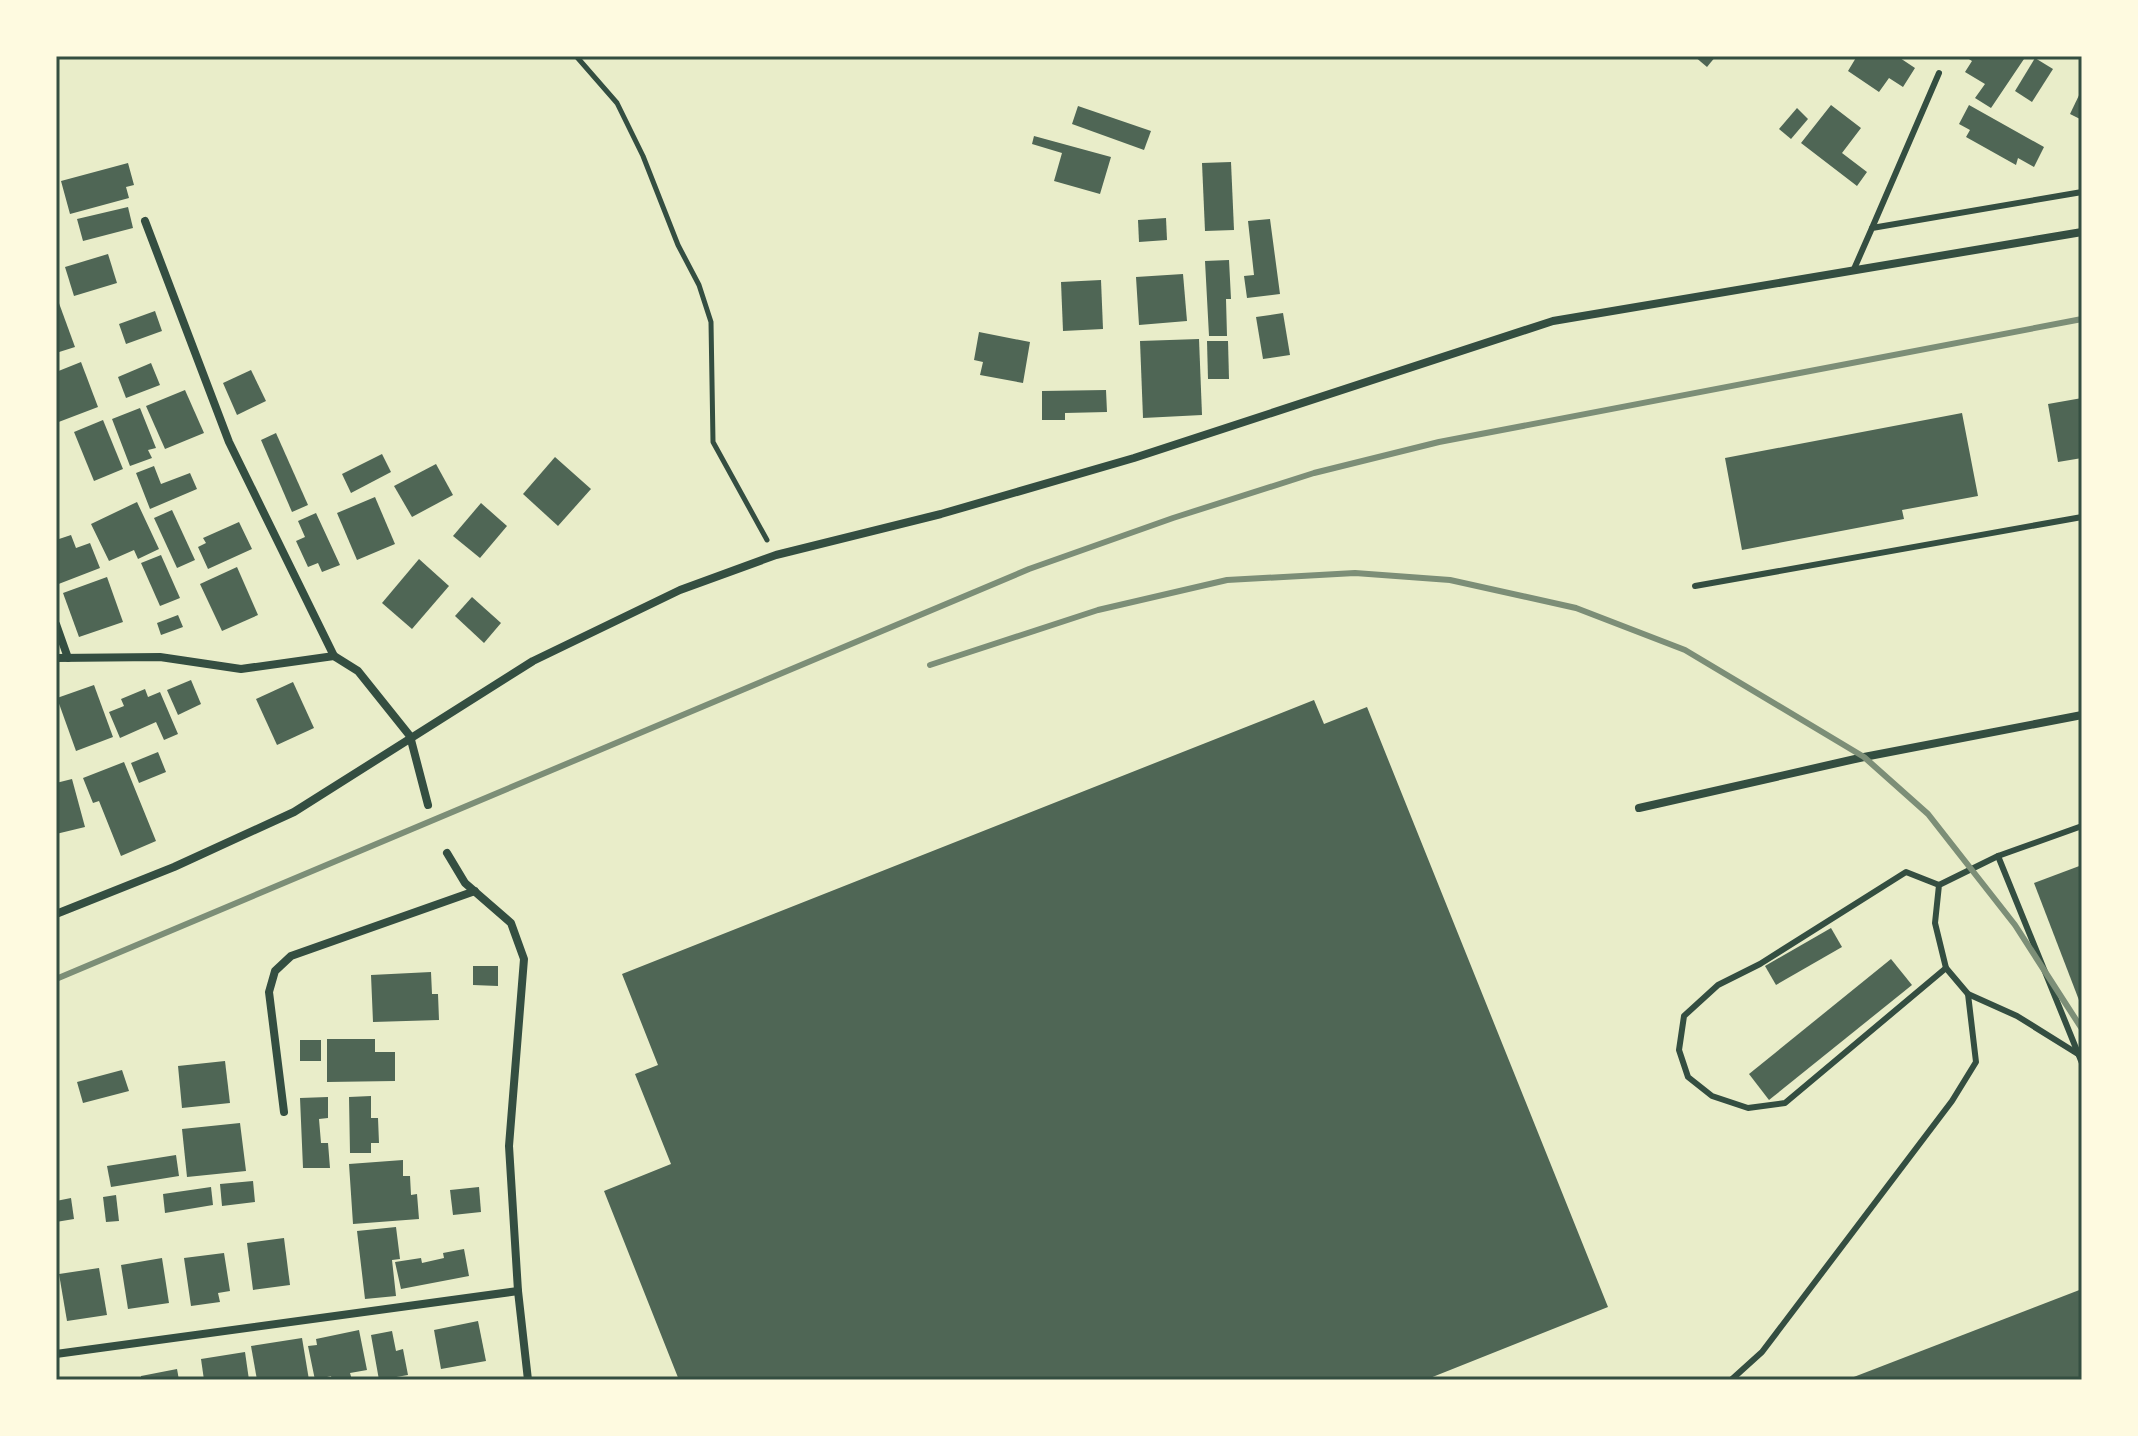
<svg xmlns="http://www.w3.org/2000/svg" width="2138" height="1436" font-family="Rubik,sans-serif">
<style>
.building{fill:#4f6655}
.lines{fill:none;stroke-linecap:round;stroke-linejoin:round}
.path{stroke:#344e41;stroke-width:5}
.service{stroke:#344e41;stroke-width:6}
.minor{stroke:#344e41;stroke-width:8}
.rail{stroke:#7c8e77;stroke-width:6}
.neatline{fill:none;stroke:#344e41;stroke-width:3}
</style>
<rect width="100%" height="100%" fill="#e9edc9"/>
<g class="building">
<path d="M 1694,56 L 1716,56 L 1707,67 Z"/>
<path d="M 1857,56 L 1897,56 L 1915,68 L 1903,87 L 1889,78 L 1879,92 L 1848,71 Z"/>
<path d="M 1964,56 L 2026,56 L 1991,108 L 1975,98 L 1985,84 L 1965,72 L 1972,61 Z"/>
<path d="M 2035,58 L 2053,69 L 2032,102 L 2015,91 Z"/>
<path d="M 2082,89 L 2082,120 L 2070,114 Z"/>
<path d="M 1831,105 L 1861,128 L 1842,153 L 1867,172 L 1857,186 L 1801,143 Z"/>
<path d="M 1969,105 L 2044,147 L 2034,167 L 2018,158 L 2016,165 L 1966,137 L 1970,130 L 1959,124 Z"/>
<path d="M 1078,106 L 1151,131 L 1144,150 L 1072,124 Z"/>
<path d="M 1797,108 L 1808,119 L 1791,139 L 1779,129 Z"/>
<path d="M 1034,136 L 1111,157 L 1100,194 L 1054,181 L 1062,153 L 1032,144 Z"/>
<path d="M 1231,162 L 1234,230 L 1205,231 L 1202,163 Z"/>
<path d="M 128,163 L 134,185 L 126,187 L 129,198 L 70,214 L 61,181 Z"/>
<path d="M 128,207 L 133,228 L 83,241 L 77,219 Z"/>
<path d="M 1166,218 L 1167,240 L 1139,242 L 1138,220 Z"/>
<path d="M 1270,219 L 1280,294 L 1247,298 L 1244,276 L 1254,275 L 1248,221 Z"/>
<path d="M 108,254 L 117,283 L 74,296 L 65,267 Z"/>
<path d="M 1229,260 L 1231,299 L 1226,299 L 1227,336 L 1209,336 L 1205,261 Z"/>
<path d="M 1183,274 L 1187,321 L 1139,325 L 1136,277 Z"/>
<path d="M 1101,280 L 1103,329 L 1063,331 L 1061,282 Z"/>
<path d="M 56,295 L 75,347 L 56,353 Z"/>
<path d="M 155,311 L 162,331 L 126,344 L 119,324 Z"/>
<path d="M 1283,313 L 1290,355 L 1263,359 L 1256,317 Z"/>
<path d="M 979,332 L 1030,342 L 1023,383 L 980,375 L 983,362 L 974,360 Z"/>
<path d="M 1199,339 L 1202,415 L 1143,418 L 1140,341 Z"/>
<path d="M 1207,341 L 1228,341 L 1229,379 L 1208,379 Z"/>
<path d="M 81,362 L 98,407 L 56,423 L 56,372 Z"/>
<path d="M 151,363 L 160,385 L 126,398 L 118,377 Z"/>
<path d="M 251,370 L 266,401 L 237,415 L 223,383 Z"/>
<path d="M 185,390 L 204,433 L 165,449 L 146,406 Z"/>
<path d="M 1106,390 L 1107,412 L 1065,413 L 1065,420 L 1042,420 L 1042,391 Z"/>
<path d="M 2082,398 L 2082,458 L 2058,462 L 2048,404 Z"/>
<path d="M 140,408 L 156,448 L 148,450 L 152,458 L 130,466 L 112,419 Z"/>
<path d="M 1962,413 L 1978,496 L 1902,510 L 1904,519 L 1742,550 L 1725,458 Z"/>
<path d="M 103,420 L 123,469 L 94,481 L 74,432 Z"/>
<path d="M 276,433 L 308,505 L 292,512 L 261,440 Z"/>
<path d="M 382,454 L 391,472 L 351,493 L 342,474 Z"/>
<path d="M 555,457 L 591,489 L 558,526 L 523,494 Z"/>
<path d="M 436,464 L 453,495 L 412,517 L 394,486 Z"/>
<path d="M 154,466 L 161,484 L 190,473 L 197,489 L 150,509 L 136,473 Z"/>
<path d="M 375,497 L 395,544 L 357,560 L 337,513 Z"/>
<path d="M 137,502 L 159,549 L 138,559 L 134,550 L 109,561 L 91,524 Z"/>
<path d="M 481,503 L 507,526 L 480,558 L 453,536 Z"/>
<path d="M 172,510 L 195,560 L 177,568 L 154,518 Z"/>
<path d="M 316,513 L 340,565 L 322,572 L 318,563 L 308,567 L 296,541 L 305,537 L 298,521 Z"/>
<path d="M 239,522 L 252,549 L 208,569 L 198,547 L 206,543 L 203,538 Z"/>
<path d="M 71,535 L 76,548 L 90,543 L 100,568 L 56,585 L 56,540 Z"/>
<path d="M 161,555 L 180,598 L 160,606 L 141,563 Z"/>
<path d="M 419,559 L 449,586 L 412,629 L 382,603 Z"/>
<path d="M 237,567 L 258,615 L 222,631 L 200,584 Z"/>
<path d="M 107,577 L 123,622 L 79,637 L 63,593 Z"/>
<path d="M 472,597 L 501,623 L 484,643 L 455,616 Z"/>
<path d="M 178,615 L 183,627 L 161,635 L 157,623 Z"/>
<path d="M 191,680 L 201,704 L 178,715 L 167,690 Z"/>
<path d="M 293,682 L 314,728 L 277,745 L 256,699 Z"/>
<path d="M 94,685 L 113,737 L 76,751 L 57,698 Z"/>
<path d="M 145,689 L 148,697 L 160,692 L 178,734 L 164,740 L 156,722 L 120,738 L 109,712 L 124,706 L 121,699 Z"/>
<path d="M 1314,700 L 1324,724 L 1367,707 L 1608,1307 L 1425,1380 L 679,1380 L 604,1191 L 671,1164 L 635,1074 L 658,1065 L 622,974 Z"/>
<path d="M 158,752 L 166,772 L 139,783 L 131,763 Z"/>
<path d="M 124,762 L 156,841 L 121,856 L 99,801 L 93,803 L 83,778 Z"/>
<path d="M 72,779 L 85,827 L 56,834 L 56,783 Z"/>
<path d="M 2082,865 L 2082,1008 L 2034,883 Z"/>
<path d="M 1831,928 L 1842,947 L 1776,985 L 1765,966 Z"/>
<path d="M 1891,959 L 1912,985 L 1769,1100 L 1749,1074 Z"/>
<path d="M 473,966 L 498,966 L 498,986 L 473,985 Z"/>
<path d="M 431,972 L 432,994 L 438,994 L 439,1020 L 373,1022 L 371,975 Z"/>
<path d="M 327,1039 L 375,1039 L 375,1052 L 395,1052 L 395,1081 L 327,1082 Z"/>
<rect x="300" y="1040" width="21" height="21"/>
<path d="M 225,1061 L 230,1103 L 182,1108 L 178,1066 Z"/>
<path d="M 122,1070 L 129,1091 L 83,1103 L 77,1082 Z"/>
<path d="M 371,1096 L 371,1118 L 378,1118 L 379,1143 L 371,1143 L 371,1153 L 350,1153 L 349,1097 Z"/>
<path d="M 328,1097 L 328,1118 L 319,1119 L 321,1143 L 328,1143 L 330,1168 L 303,1168 L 300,1098 Z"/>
<path d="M 240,1123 L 246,1171 L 187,1177 L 182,1129 Z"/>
<path d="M 176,1155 L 179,1176 L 111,1187 L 107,1166 Z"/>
<path d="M 403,1160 L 403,1176 L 410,1176 L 411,1195 L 417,1194 L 419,1219 L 353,1224 L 349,1164 Z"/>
<path d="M 253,1181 L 255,1202 L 222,1206 L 220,1184 Z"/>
<path d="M 211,1187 L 213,1205 L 165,1213 L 163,1194 Z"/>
<path d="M 479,1187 L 481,1212 L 453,1215 L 450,1190 Z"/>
<path d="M 116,1195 L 119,1221 L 106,1222 L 103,1197 Z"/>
<path d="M 71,1198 L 74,1219 L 56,1222 L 56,1201 Z"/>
<path d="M 396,1227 L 400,1259 L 392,1260 L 396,1296 L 365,1299 L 357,1231 Z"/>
<path d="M 284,1238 L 290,1285 L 253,1290 L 247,1243 Z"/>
<path d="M 464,1249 L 469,1276 L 401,1289 L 395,1262 L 421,1258 L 422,1263 L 444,1258 L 443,1253 Z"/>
<path d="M 224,1253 L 230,1291 L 218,1293 L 220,1302 L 191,1306 L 184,1258 Z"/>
<path d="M 162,1258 L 169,1303 L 128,1309 L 121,1265 Z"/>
<path d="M 99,1268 L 107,1315 L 67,1321 L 59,1274 Z"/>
<path d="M 2082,1289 L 2082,1380 L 1846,1380 Z"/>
<path d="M 478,1321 L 486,1361 L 441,1369 L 434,1330 Z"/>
<path d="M 359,1330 L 367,1370 L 350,1373 L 352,1380 L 332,1380 L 331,1376 L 315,1380 L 308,1346 L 317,1345 L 316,1339 Z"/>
<path d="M 392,1331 L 396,1351 L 403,1349 L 408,1375 L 379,1380 L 371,1335 Z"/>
<path d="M 302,1338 L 309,1380 L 257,1380 L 251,1346 Z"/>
<path d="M 245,1352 L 249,1380 L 204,1380 L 201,1359 Z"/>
<path d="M 177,1369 L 179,1380 L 141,1380 L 141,1376 Z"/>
</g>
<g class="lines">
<path class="path" d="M 576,56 L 617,103 L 643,156 L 678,245 L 699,285 L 711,322 L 713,442 L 767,540"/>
<g class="service">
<path d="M 1872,228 L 1939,73"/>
<path d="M 1854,269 L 1872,228 L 2082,192"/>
<path d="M 1695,586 L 2082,517"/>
<path d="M 2082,826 L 1998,856 L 2082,1063"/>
<path d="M 1998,856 L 1939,885 L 1935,923 L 1946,968 L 1968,994 L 2017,1016 L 2078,1054"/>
<path d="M 1939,885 L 1906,872 L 1760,964 L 1718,985 L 1684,1016 L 1679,1050 L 1688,1077 L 1712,1096 L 1748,1108 L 1785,1103 L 1946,968"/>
<path d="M 1731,1380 L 1762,1352 L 1952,1101 L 1976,1062 L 1968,994"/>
</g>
<g class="minor">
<path d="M 145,221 L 229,442 L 334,656"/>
<path d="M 56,624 L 68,658"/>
<path d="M 56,658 L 160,657 L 241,669 L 334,656 L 358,671 L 410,736 L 428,805"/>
<path d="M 1639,808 L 1864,757 L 2082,715"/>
<path d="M 447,853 L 465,883 L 511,923 L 524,959 L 509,1146 L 518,1291 L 528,1380"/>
<path d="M 56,914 L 174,867 L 294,812 L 533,661 L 680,590 L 776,555 L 941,514 L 1134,458 L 1553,321 L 2082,232"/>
<path d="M 284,1112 L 269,992 L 275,971 L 291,956 L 475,891"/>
<path d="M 56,1354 L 518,1291"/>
</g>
<g class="rail">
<path d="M 930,665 L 1098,610 L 1227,580 L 1355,573 L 1450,580 L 1576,608 L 1685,650 L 1864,757 L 1928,814 L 2015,925 L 2082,1029"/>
<path d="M 56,979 L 1029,569 L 1173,518 L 1314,473 L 1439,442 L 2082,319"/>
</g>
</g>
<rect width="2138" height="1436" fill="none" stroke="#fefae0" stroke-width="116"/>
<rect x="58" y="58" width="2022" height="1320" class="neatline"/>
</svg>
